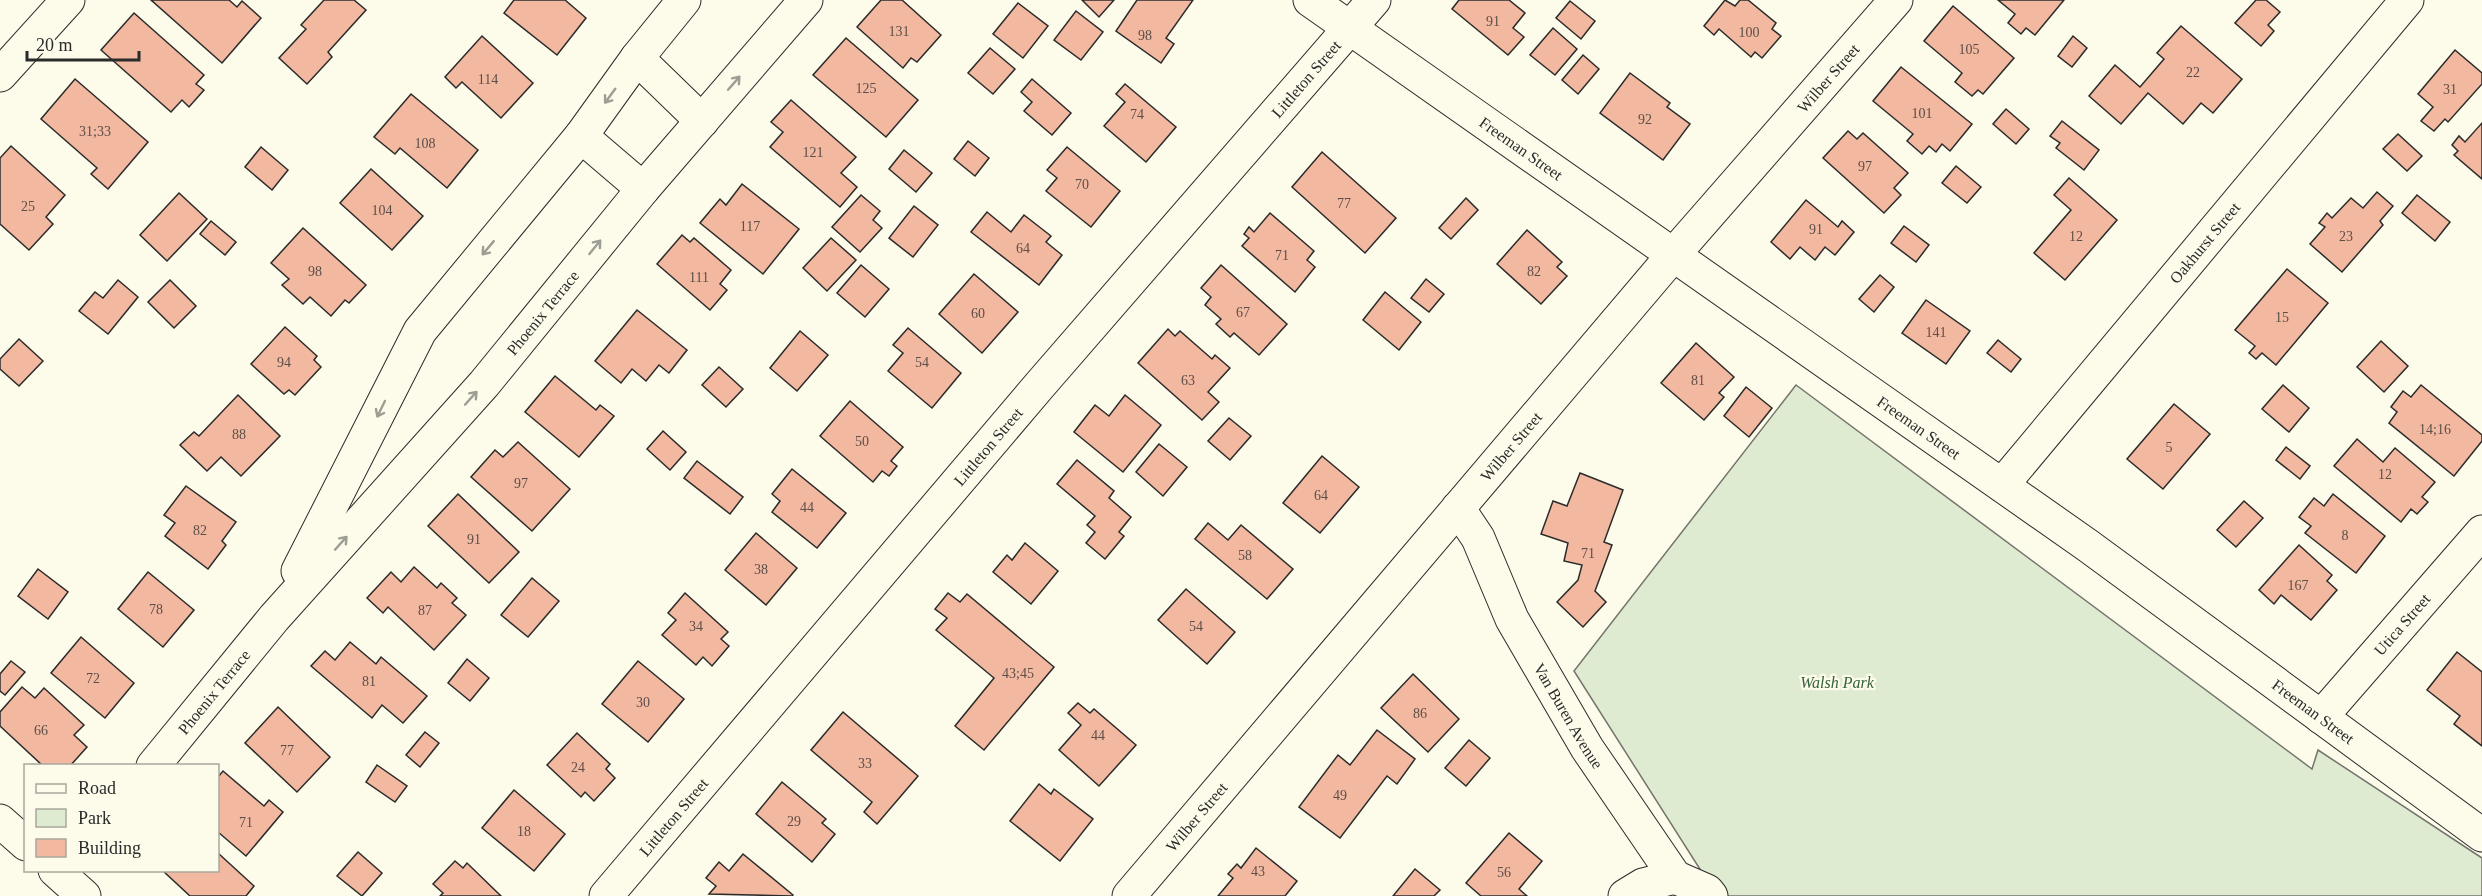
<svg xmlns="http://www.w3.org/2000/svg" width="2482" height="896" font-family="'Times New Roman',serif">
<style>
.green{fill:#deebd1;stroke:#74746e;stroke-width:1.5}
.building{fill:#f2b8a0;stroke:#2b2b2b;stroke-width:1.5}
.lines{fill:none;stroke-linecap:round;stroke-linejoin:round}
.minor-casing{stroke:#2b2b2b;stroke-width:35}
.minor{stroke:#fdfbea;stroke-width:33}
.oneway{stroke:#9e9d94}
.labels{text-anchor:middle;dominant-baseline:central;stroke-width:4.5;stroke-linejoin:round;paint-order:stroke}
.number-label{font-size:14px;fill:#5d4e48}
.street-label{font-size:16px;fill:#2b2b2b;stroke:#fdfbea}
.park-label{font-size:16px;font-style:italic;fill:#34623c;stroke:#fdfbea}
</style>
<rect width="100%" height="100%" fill="#fdfbea"/>
<path class="green" d="M 1796,385 L 2312,769 L 2318,750 L 2482,858 L 2482,896 L 1717,896 L 1574,671 Z"/>
<g class="building">
<path d="M 151,0 L 229,0 L 237,7 L 242,1 L 261,18 L 222,63 Z"/>
<path d="M 324,0 L 354,0 L 366,10 L 328,52 L 332,57 L 307,84 L 279,58 L 306,29 L 301,25 Z"/>
<path d="M 514,0 L 565,0 L 586,18 L 557,55 L 504,13 Z"/>
<path d="M 881,0 L 902,0 L 941,35 L 917,62 L 911,58 L 903,68 L 857,27 Z"/>
<path d="M 1082,0 L 1114,0 L 1099,17 Z"/>
<path d="M 1137,0 L 1193,0 L 1166,38 L 1174,44 L 1161,63 L 1116,31 Z"/>
<path d="M 1459,0 L 1509,0 L 1525,13 L 1513,28 L 1524,37 L 1508,55 L 1452,9 Z"/>
<path d="M 1725,0 L 1735,6 L 1740,0 L 1748,0 L 1776,23 L 1772,29 L 1781,36 L 1762,58 L 1755,52 L 1751,57 L 1719,29 L 1714,35 L 1704,26 Z"/>
<path d="M 1998,0 L 2064,0 L 2035,35 L 2026,28 L 2021,34 L 2008,23 L 2015,14 Z"/>
<path d="M 2256,0 L 2266,0 L 2280,12 L 2268,25 L 2274,31 L 2261,46 L 2235,23 Z"/>
<path d="M 1570,1 L 1595,21 L 1581,39 L 1556,18 Z"/>
<path d="M 1018,3 L 1048,26 L 1023,58 L 993,34 Z"/>
<path d="M 1953,6 L 2014,58 L 1983,94 L 1978,90 L 1972,96 L 1955,82 L 1962,73 L 1924,41 Z"/>
<path d="M 1076,11 L 1103,32 L 1081,60 L 1054,40 Z"/>
<path d="M 134,13 L 204,75 L 196,84 L 204,90 L 189,107 L 182,100 L 171,112 L 101,50 Z"/>
<path d="M 2181,26 L 2242,79 L 2213,113 L 2201,103 L 2183,124 L 2148,93 L 2121,124 L 2089,96 L 2115,65 L 2140,87 L 2164,59 L 2157,53 Z"/>
<path d="M 1553,28 L 1577,49 L 1555,75 L 1530,55 Z"/>
<path d="M 482,36 L 533,83 L 501,118 L 462,82 L 456,88 L 445,77 Z"/>
<path d="M 2073,36 L 2087,48 L 2072,67 L 2058,56 Z"/>
<path d="M 846,38 L 918,100 L 886,137 L 813,75 Z"/>
<path d="M 990,48 L 1015,69 L 993,94 L 968,73 Z"/>
<path d="M 2455,50 L 2482,73 L 2482,84 L 2448,122 L 2445,119 L 2434,131 L 2421,121 L 2433,107 L 2418,94 Z"/>
<path d="M 1583,55 L 1599,69 L 1578,94 L 1562,80 Z"/>
<path d="M 1901,67 L 1972,124 L 1950,151 L 1942,144 L 1936,152 L 1929,146 L 1922,154 L 1907,141 L 1913,134 L 1873,101 Z"/>
<path d="M 1630,73 L 1670,103 L 1667,107 L 1690,124 L 1663,160 L 1600,113 Z"/>
<path d="M 75,79 L 148,142 L 108,189 L 91,174 L 97,168 L 41,119 Z"/>
<path d="M 1032,79 L 1071,113 L 1052,135 L 1024,111 L 1032,102 L 1021,92 Z"/>
<path d="M 1125,84 L 1176,127 L 1146,162 L 1104,126 L 1125,102 L 1116,94 Z"/>
<path d="M 411,94 L 478,150 L 447,188 L 400,148 L 395,154 L 374,137 Z"/>
<path d="M 791,100 L 856,157 L 841,173 L 857,187 L 840,207 L 770,147 L 783,132 L 771,122 Z"/>
<path d="M 2006,109 L 2029,129 L 2016,144 L 1993,124 Z"/>
<path d="M 2062,121 L 2099,150 L 2084,170 L 2056,148 L 2060,143 L 2050,136 Z"/>
<path d="M 2482,123 L 2482,179 L 2454,155 L 2458,151 L 2452,145 L 2459,136 L 2465,142 Z"/>
<path d="M 1848,131 L 1857,139 L 1863,133 L 1908,173 L 1894,188 L 1901,195 L 1884,213 L 1823,158 Z"/>
<path d="M 2398,134 L 2422,156 L 2407,171 L 2383,149 Z"/>
<path d="M 968,141 L 989,158 L 975,176 L 954,159 Z"/>
<path d="M 11,146 L 65,195 L 46,217 L 53,224 L 29,250 L 0,224 L 0,158 Z"/>
<path d="M 261,147 L 288,170 L 272,190 L 245,167 Z"/>
<path d="M 1067,147 L 1120,191 L 1091,227 L 1046,191 L 1057,178 L 1047,170 Z"/>
<path d="M 904,150 L 932,173 L 916,192 L 889,169 Z"/>
<path d="M 1322,152 L 1396,218 L 1365,253 L 1292,187 Z"/>
<path d="M 1956,166 L 1981,187 L 1967,203 L 1942,183 Z"/>
<path d="M 371,169 L 423,216 L 392,250 L 340,203 Z"/>
<path d="M 2069,178 L 2117,220 L 2065,280 L 2034,253 L 2071,210 L 2054,195 Z"/>
<path d="M 742,184 L 799,229 L 763,274 L 700,223 L 720,199 L 726,205 Z"/>
<path d="M 2377,192 L 2393,206 L 2380,221 L 2383,225 L 2342,272 L 2310,244 L 2325,227 L 2319,223 L 2327,213 L 2332,218 L 2351,198 L 2363,208 Z"/>
<path d="M 179,193 L 207,219 L 167,261 L 140,235 Z"/>
<path d="M 861,195 L 880,211 L 873,220 L 882,228 L 860,252 L 832,227 Z"/>
<path d="M 2417,195 L 2450,222 L 2435,241 L 2402,213 Z"/>
<path d="M 1466,198 L 1478,210 L 1451,239 L 1439,228 Z"/>
<path d="M 1806,200 L 1838,227 L 1842,221 L 1854,232 L 1835,255 L 1825,247 L 1815,260 L 1800,247 L 1790,259 L 1771,242 Z"/>
<path d="M 914,206 L 938,225 L 913,257 L 889,238 Z"/>
<path d="M 987,212 L 1011,232 L 1024,215 L 1051,236 L 1046,242 L 1062,255 L 1039,285 L 971,232 Z"/>
<path d="M 1270,213 L 1314,251 L 1307,260 L 1315,267 L 1295,292 L 1242,246 L 1249,238 L 1244,234 L 1249,227 L 1254,232 Z"/>
<path d="M 211,221 L 236,242 L 225,255 L 200,234 Z"/>
<path d="M 1904,226 L 1929,245 L 1916,262 L 1891,243 Z"/>
<path d="M 303,228 L 366,285 L 349,303 L 345,300 L 331,316 L 310,297 L 303,304 L 282,285 L 289,279 L 271,263 Z"/>
<path d="M 1527,230 L 1562,262 L 1557,267 L 1567,276 L 1541,304 L 1497,264 Z"/>
<path d="M 682,235 L 690,242 L 694,238 L 731,270 L 720,284 L 727,290 L 710,310 L 657,264 Z"/>
<path d="M 831,238 L 856,260 L 827,291 L 803,268 Z"/>
<path d="M 861,265 L 889,289 L 865,317 L 837,293 Z"/>
<path d="M 1221,265 L 1287,324 L 1259,355 L 1234,333 L 1230,337 L 1216,324 L 1221,319 L 1205,305 L 1211,297 L 1201,288 Z"/>
<path d="M 2287,269 L 2328,303 L 2276,365 L 2262,353 L 2256,359 L 2249,353 L 2255,346 L 2235,330 Z"/>
<path d="M 974,274 L 1018,312 L 982,353 L 939,314 Z"/>
<path d="M 1880,275 L 1894,287 L 1874,312 L 1859,299 Z"/>
<path d="M 1426,279 L 1444,294 L 1429,312 L 1411,298 Z"/>
<path d="M 118,280 L 138,297 L 108,334 L 79,311 L 95,292 L 103,298 Z"/>
<path d="M 170,280 L 196,306 L 174,328 L 148,302 Z"/>
<path d="M 1385,292 L 1421,322 L 1399,350 L 1363,320 Z"/>
<path d="M 1926,300 L 1970,331 L 1946,364 L 1902,333 Z"/>
<path d="M 637,310 L 687,350 L 669,373 L 659,365 L 646,381 L 632,369 L 621,383 L 595,361 Z"/>
<path d="M 285,327 L 317,356 L 314,360 L 321,367 L 295,395 L 289,390 L 284,394 L 251,364 Z"/>
<path d="M 908,328 L 961,373 L 932,408 L 888,371 L 903,353 L 893,345 Z"/>
<path d="M 1168,329 L 1175,336 L 1180,331 L 1212,359 L 1215,355 L 1230,368 L 1208,392 L 1219,402 L 1202,420 L 1138,363 Z"/>
<path d="M 800,331 L 828,355 L 797,391 L 770,368 Z"/>
<path d="M 19,339 L 43,361 L 19,386 L 0,369 L 0,359 Z"/>
<path d="M 1998,340 L 2021,359 L 2011,372 L 1987,353 Z"/>
<path d="M 2381,341 L 2408,366 L 2384,392 L 2357,367 Z"/>
<path d="M 1696,343 L 1734,377 L 1719,393 L 1724,397 L 1704,420 L 1661,383 Z"/>
<path d="M 719,367 L 743,389 L 726,407 L 702,385 Z"/>
<path d="M 555,376 L 596,410 L 600,405 L 614,416 L 579,457 L 525,412 Z"/>
<path d="M 2283,385 L 2309,408 L 2289,432 L 2262,409 Z"/>
<path d="M 2421,385 L 2482,435 L 2482,441 L 2454,476 L 2389,423 L 2397,412 L 2391,407 L 2403,391 L 2411,397 Z"/>
<path d="M 1746,387 L 1772,408 L 1749,437 L 1724,416 Z"/>
<path d="M 238,395 L 280,436 L 241,476 L 221,457 L 207,471 L 180,445 L 194,432 L 199,436 Z"/>
<path d="M 1125,395 L 1161,425 L 1123,472 L 1074,432 L 1095,405 L 1109,416 Z"/>
<path d="M 850,401 L 903,447 L 891,461 L 897,466 L 889,476 L 882,471 L 873,482 L 820,436 Z"/>
<path d="M 2174,404 L 2210,434 L 2163,489 L 2127,459 Z"/>
<path d="M 1229,418 L 1251,436 L 1230,460 L 1208,441 Z"/>
<path d="M 663,431 L 686,452 L 670,470 L 647,449 Z"/>
<path d="M 2357,439 L 2383,462 L 2395,448 L 2435,482 L 2422,497 L 2428,502 L 2417,514 L 2411,509 L 2401,522 L 2334,466 Z"/>
<path d="M 518,442 L 570,489 L 532,531 L 471,477 L 495,450 L 503,457 Z"/>
<path d="M 1159,444 L 1187,467 L 1163,496 L 1136,472 Z"/>
<path d="M 2286,447 L 2310,466 L 2300,479 L 2276,460 Z"/>
<path d="M 1322,456 L 1359,487 L 1320,533 L 1283,503 Z"/>
<path d="M 1077,460 L 1114,491 L 1109,498 L 1131,517 L 1119,532 L 1124,536 L 1105,559 L 1086,543 L 1095,532 L 1087,525 L 1095,516 L 1057,484 Z"/>
<path d="M 697,461 L 743,497 L 730,514 L 684,478 Z"/>
<path d="M 792,469 L 846,513 L 817,548 L 772,512 L 780,501 L 772,494 Z"/>
<path d="M 1580,473 L 1623,490 L 1604,542 L 1612,545 L 1595,591 L 1606,602 L 1583,627 L 1557,602 L 1578,580 L 1582,565 L 1564,561 L 1568,543 L 1541,534 L 1553,501 L 1567,506 Z"/>
<path d="M 186,486 L 236,522 L 222,541 L 226,545 L 208,569 L 165,536 L 175,523 L 164,515 Z"/>
<path d="M 458,494 L 519,552 L 489,583 L 428,526 Z"/>
<path d="M 2333,494 L 2385,536 L 2356,573 L 2305,533 L 2311,526 L 2299,517 L 2314,498 L 2324,506 Z"/>
<path d="M 2244,501 L 2263,518 L 2236,547 L 2217,530 Z"/>
<path d="M 1208,523 L 1228,540 L 1241,525 L 1293,569 L 1267,599 L 1195,539 Z"/>
<path d="M 756,533 L 797,568 L 766,605 L 725,570 Z"/>
<path d="M 1025,543 L 1058,571 L 1031,604 L 993,572 L 1007,555 L 1012,560 Z"/>
<path d="M 2299,545 L 2332,575 L 2327,581 L 2337,590 L 2311,620 L 2281,595 L 2274,604 L 2259,590 Z"/>
<path d="M 414,567 L 437,588 L 441,583 L 457,598 L 452,603 L 466,615 L 434,650 L 388,607 L 383,613 L 367,598 L 391,572 L 401,582 Z"/>
<path d="M 38,569 L 68,592 L 48,619 L 18,596 Z"/>
<path d="M 148,572 L 194,610 L 163,647 L 118,609 Z"/>
<path d="M 532,578 L 559,601 L 528,637 L 501,615 Z"/>
<path d="M 1186,589 L 1235,632 L 1207,664 L 1158,620 Z"/>
<path d="M 685,593 L 728,632 L 721,639 L 729,646 L 712,666 L 703,657 L 696,665 L 662,635 L 676,620 L 668,613 Z"/>
<path d="M 948,593 L 960,602 L 967,594 L 1054,667 L 984,750 L 955,726 L 994,678 L 936,630 L 947,618 L 935,609 Z"/>
<path d="M 81,637 L 134,683 L 105,718 L 51,673 Z"/>
<path d="M 350,642 L 376,664 L 381,657 L 427,696 L 403,723 L 382,705 L 372,718 L 311,666 L 325,651 L 335,660 Z"/>
<path d="M 2457,652 L 2482,672 L 2482,746 L 2454,724 L 2460,716 L 2427,690 Z"/>
<path d="M 467,659 L 489,678 L 470,701 L 448,683 Z"/>
<path d="M 11,661 L 25,672 L 5,695 L 0,691 L 0,674 Z"/>
<path d="M 638,661 L 684,699 L 648,742 L 602,704 Z"/>
<path d="M 1413,674 L 1459,719 L 1428,752 L 1381,708 Z"/>
<path d="M 22,687 L 35,698 L 44,688 L 84,725 L 74,735 L 87,747 L 70,766 L 43,766 L 0,726 L 0,712 Z"/>
<path d="M 1078,703 L 1090,713 L 1094,709 L 1136,745 L 1099,786 L 1059,750 L 1081,725 L 1068,713 Z"/>
<path d="M 278,707 L 330,757 L 297,792 L 245,743 Z"/>
<path d="M 843,712 L 918,776 L 877,824 L 864,812 L 872,802 L 811,750 Z"/>
<path d="M 1377,730 L 1415,759 L 1397,784 L 1387,776 L 1340,838 L 1299,807 L 1338,755 L 1350,765 Z"/>
<path d="M 425,732 L 439,743 L 420,767 L 406,755 Z"/>
<path d="M 577,733 L 610,764 L 606,769 L 615,778 L 594,801 L 585,792 L 581,797 L 547,765 Z"/>
<path d="M 1469,740 L 1490,758 L 1466,786 L 1445,768 Z"/>
<path d="M 377,765 L 407,786 L 395,802 L 366,782 Z"/>
<path d="M 223,771 L 264,806 L 269,800 L 283,812 L 246,856 L 218,832 L 218,777 Z"/>
<path d="M 782,782 L 826,819 L 822,823 L 835,834 L 812,862 L 756,814 Z"/>
<path d="M 1039,784 L 1051,794 L 1054,789 L 1093,819 L 1060,861 L 1010,821 Z"/>
<path d="M 514,790 L 565,834 L 534,871 L 482,828 Z"/>
<path d="M 1509,833 L 1542,861 L 1519,889 L 1527,896 L 1481,896 L 1466,883 Z"/>
<path d="M 1256,848 L 1297,881 L 1285,896 L 1218,896 L 1233,878 L 1228,874 L 1237,864 L 1241,868 Z"/>
<path d="M 358,852 L 382,873 L 362,896 L 337,876 Z"/>
<path d="M 218,853 L 254,886 L 246,896 L 190,896 L 162,870 L 218,870 Z"/>
<path d="M 743,854 L 793,895 L 792,896 L 709,894 L 716,886 L 706,878 L 719,862 L 729,871 Z"/>
<path d="M 455,861 L 463,868 L 467,863 L 501,896 L 440,896 L 443,893 L 433,884 Z"/>
<path d="M 1415,869 L 1440,890 L 1434,896 L 1393,896 Z"/>
</g>
<g class="lines">
<g class="minor-casing">
<g id="minor">
<path id="s1" d="M 1310,0 L 2087,545 L 2482,835"/>
<path d="M 637,58 L 702,121"/>
<path d="M 0,75 L 68,0"/>
<path d="M 581,136 L 643,189"/>
<path id="s2" d="M 2002,485 L 2407,0"/>
<path id="s3" d="M 1458,508 L 1478,538 L 1512,619 L 1587,748 L 1675,877 L 1707,891 L 1711,896"/>
<path d="M 298,571 L 420,331 L 581,136 L 637,58 L 684,0"/>
<path id="s4" d="M 2321,717 L 2482,532"/>
<path id="s5" d="M 153,766 L 274,618 L 484,384 L 643,189 L 806,0"/>
<path d="M 0,821 L 26,844"/>
<path d="M 55,870 L 84,896"/>
<path id="s6" d="M 606,896 L 1039,386 L 1374,0"/>
<path id="s7" d="M 1129,896 L 1674,254 L 1896,0"/>
<path d="M 1625,896 L 1643,885 L 1675,877"/>
</g>
</g>
<use href="#minor" class="minor"/>
</g>
<defs><path id="oneway-shaft" d="M-6 0H5M1.5-3L5.5 0L1.5 3" fill="none" stroke-width="1.6" stroke-linecap="round" stroke-linejoin="round" transform="scale(1.5)"/></defs>
<g class="oneway">
<use href="#oneway-shaft" transform="translate(734 83) rotate(-49)"/>
<use href="#oneway-shaft" transform="translate(610 96) rotate(126)"/>
<use href="#oneway-shaft" transform="translate(595 247) rotate(-51)"/>
<use href="#oneway-shaft" transform="translate(488 248) rotate(130)"/>
<use href="#oneway-shaft" transform="translate(471 398) rotate(-48)"/>
<use href="#oneway-shaft" transform="translate(381 409) rotate(116)"/>
<use href="#oneway-shaft" transform="translate(341 543) rotate(-48)"/>
</g>
<g class="labels">
<g class="number-label">
<text x="1493" y="21">91</text>
<text x="899" y="31">131</text>
<text x="1749" y="32">100</text>
<text x="1145" y="35">98</text>
<text x="1969" y="49">105</text>
<text x="2193" y="72">22</text>
<text x="488" y="79">114</text>
<text x="866" y="88">125</text>
<text x="2450" y="89">31</text>
<text x="1922" y="113">101</text>
<text x="1137" y="114">74</text>
<text x="1645" y="119">92</text>
<text x="95" y="131">31;33</text>
<text x="425" y="143">108</text>
<text x="813" y="152">121</text>
<text x="1865" y="166">97</text>
<text x="1082" y="184">70</text>
<text x="1344" y="203">77</text>
<text x="28" y="206">25</text>
<text x="382" y="210">104</text>
<text x="750" y="226">117</text>
<text x="1816" y="229">91</text>
<text x="2076" y="236">12</text>
<text x="2346" y="236">23</text>
<text x="1023" y="248">64</text>
<text x="1282" y="255">71</text>
<text x="315" y="271">98</text>
<text x="1534" y="271">82</text>
<text x="699" y="277">111</text>
<text x="1243" y="312">67</text>
<text x="978" y="313">60</text>
<text x="2282" y="317">15</text>
<text x="1936" y="332">141</text>
<text x="284" y="362">94</text>
<text x="922" y="362">54</text>
<text x="1188" y="380">63</text>
<text x="1698" y="380">81</text>
<text x="2435" y="429">14;16</text>
<text x="239" y="434">88</text>
<text x="862" y="441">50</text>
<text x="2169" y="447">5</text>
<text x="2385" y="474">12</text>
<text x="521" y="483">97</text>
<text x="1321" y="495">64</text>
<text x="807" y="507">44</text>
<text x="200" y="530">82</text>
<text x="2345" y="535">8</text>
<text x="474" y="539">91</text>
<text x="1588" y="553">71</text>
<text x="1245" y="555">58</text>
<text x="761" y="569">38</text>
<text x="2298" y="585">167</text>
<text x="156" y="609">78</text>
<text x="425" y="610">87</text>
<text x="696" y="626">34</text>
<text x="1196" y="626">54</text>
<text x="1018" y="673">43;45</text>
<text x="93" y="678">72</text>
<text x="369" y="681">81</text>
<text x="643" y="702">30</text>
<text x="1420" y="713">86</text>
<text x="41" y="730">66</text>
<text x="1098" y="735">44</text>
<text x="287" y="750">77</text>
<text x="865" y="763">33</text>
<text x="578" y="767">24</text>
<text x="1340" y="795">49</text>
<text x="794" y="821">29</text>
<text x="246" y="822">71</text>
<text x="524" y="831">18</text>
<text x="1258" y="871">43</text>
<text x="1504" y="872">56</text>
</g>
<g class="street-label">
<text stroke="none"><textPath href="#s7" startOffset="1076">Wilber Street</textPath></text>
<text stroke="none"><textPath href="#s6" startOffset="1076">Littleton Street</textPath></text>
<text stroke="none"><textPath href="#s1" startOffset="258">Freeman Street</textPath></text>
<text stroke="none"><textPath href="#s2" startOffset="316">Oakhurst Street</textPath></text>
<text stroke="none"><textPath href="#s5" startOffset="598">Phoenix Terrace</textPath></text>
<text stroke="none"><textPath href="#s1" startOffset="744">Freeman Street</textPath></text>
<text stroke="none"><textPath href="#s6" startOffset="590">Littleton Street</textPath></text>
<text stroke="none"><textPath href="#s7" startOffset="590">Wilber Street</textPath></text>
<text stroke="none"><textPath href="#s4" startOffset="123">Utica Street</textPath></text>
<text stroke="none"><textPath href="#s5" startOffset="96">Phoenix Terrace</textPath></text>
<text stroke="none"><textPath href="#s1" startOffset="1230">Freeman Street</textPath></text>
<text stroke="none"><textPath href="#s3" startOffset="236">Van Buren Avenue</textPath></text>
<text stroke="none"><textPath href="#s6" startOffset="104">Littleton Street</textPath></text>
<text stroke="none"><textPath href="#s7" startOffset="104">Wilber Street</textPath></text>
</g>
<g class="park-label">
<text x="1837" y="682">Walsh Park</text>
</g>
</g>
<rect x="24" y="764" width="195" height="108" fill="#fdfbea" stroke="#a9a89e" stroke-width="1.5"/>
<rect x="36" y="784" width="30" height="9" fill="#fdfbea" stroke="#a9a89e" stroke-width="1.5"/>
<text x="78" y="794" font-size="18" fill="#2b2b2b">Road</text>
<rect x="36" y="809" width="30" height="18" fill="#deebd1" stroke="#a9a89e" stroke-width="1.5"/>
<text x="78" y="824" font-size="18" fill="#2b2b2b">Park</text>
<rect x="36" y="839" width="30" height="18" fill="#f2b8a0" stroke="#a9a89e" stroke-width="1.5"/>
<text x="78" y="854" font-size="18" fill="#2b2b2b">Building</text>
<path d="M27 51v9h112v-9" fill="none" stroke="#2b2b2b" stroke-width="3"/>
<text x="36" y="51" font-size="18" fill="#2b2b2b" stroke="#fdfbea" stroke-width="4.5" paint-order="stroke">20 m</text>
</svg>
